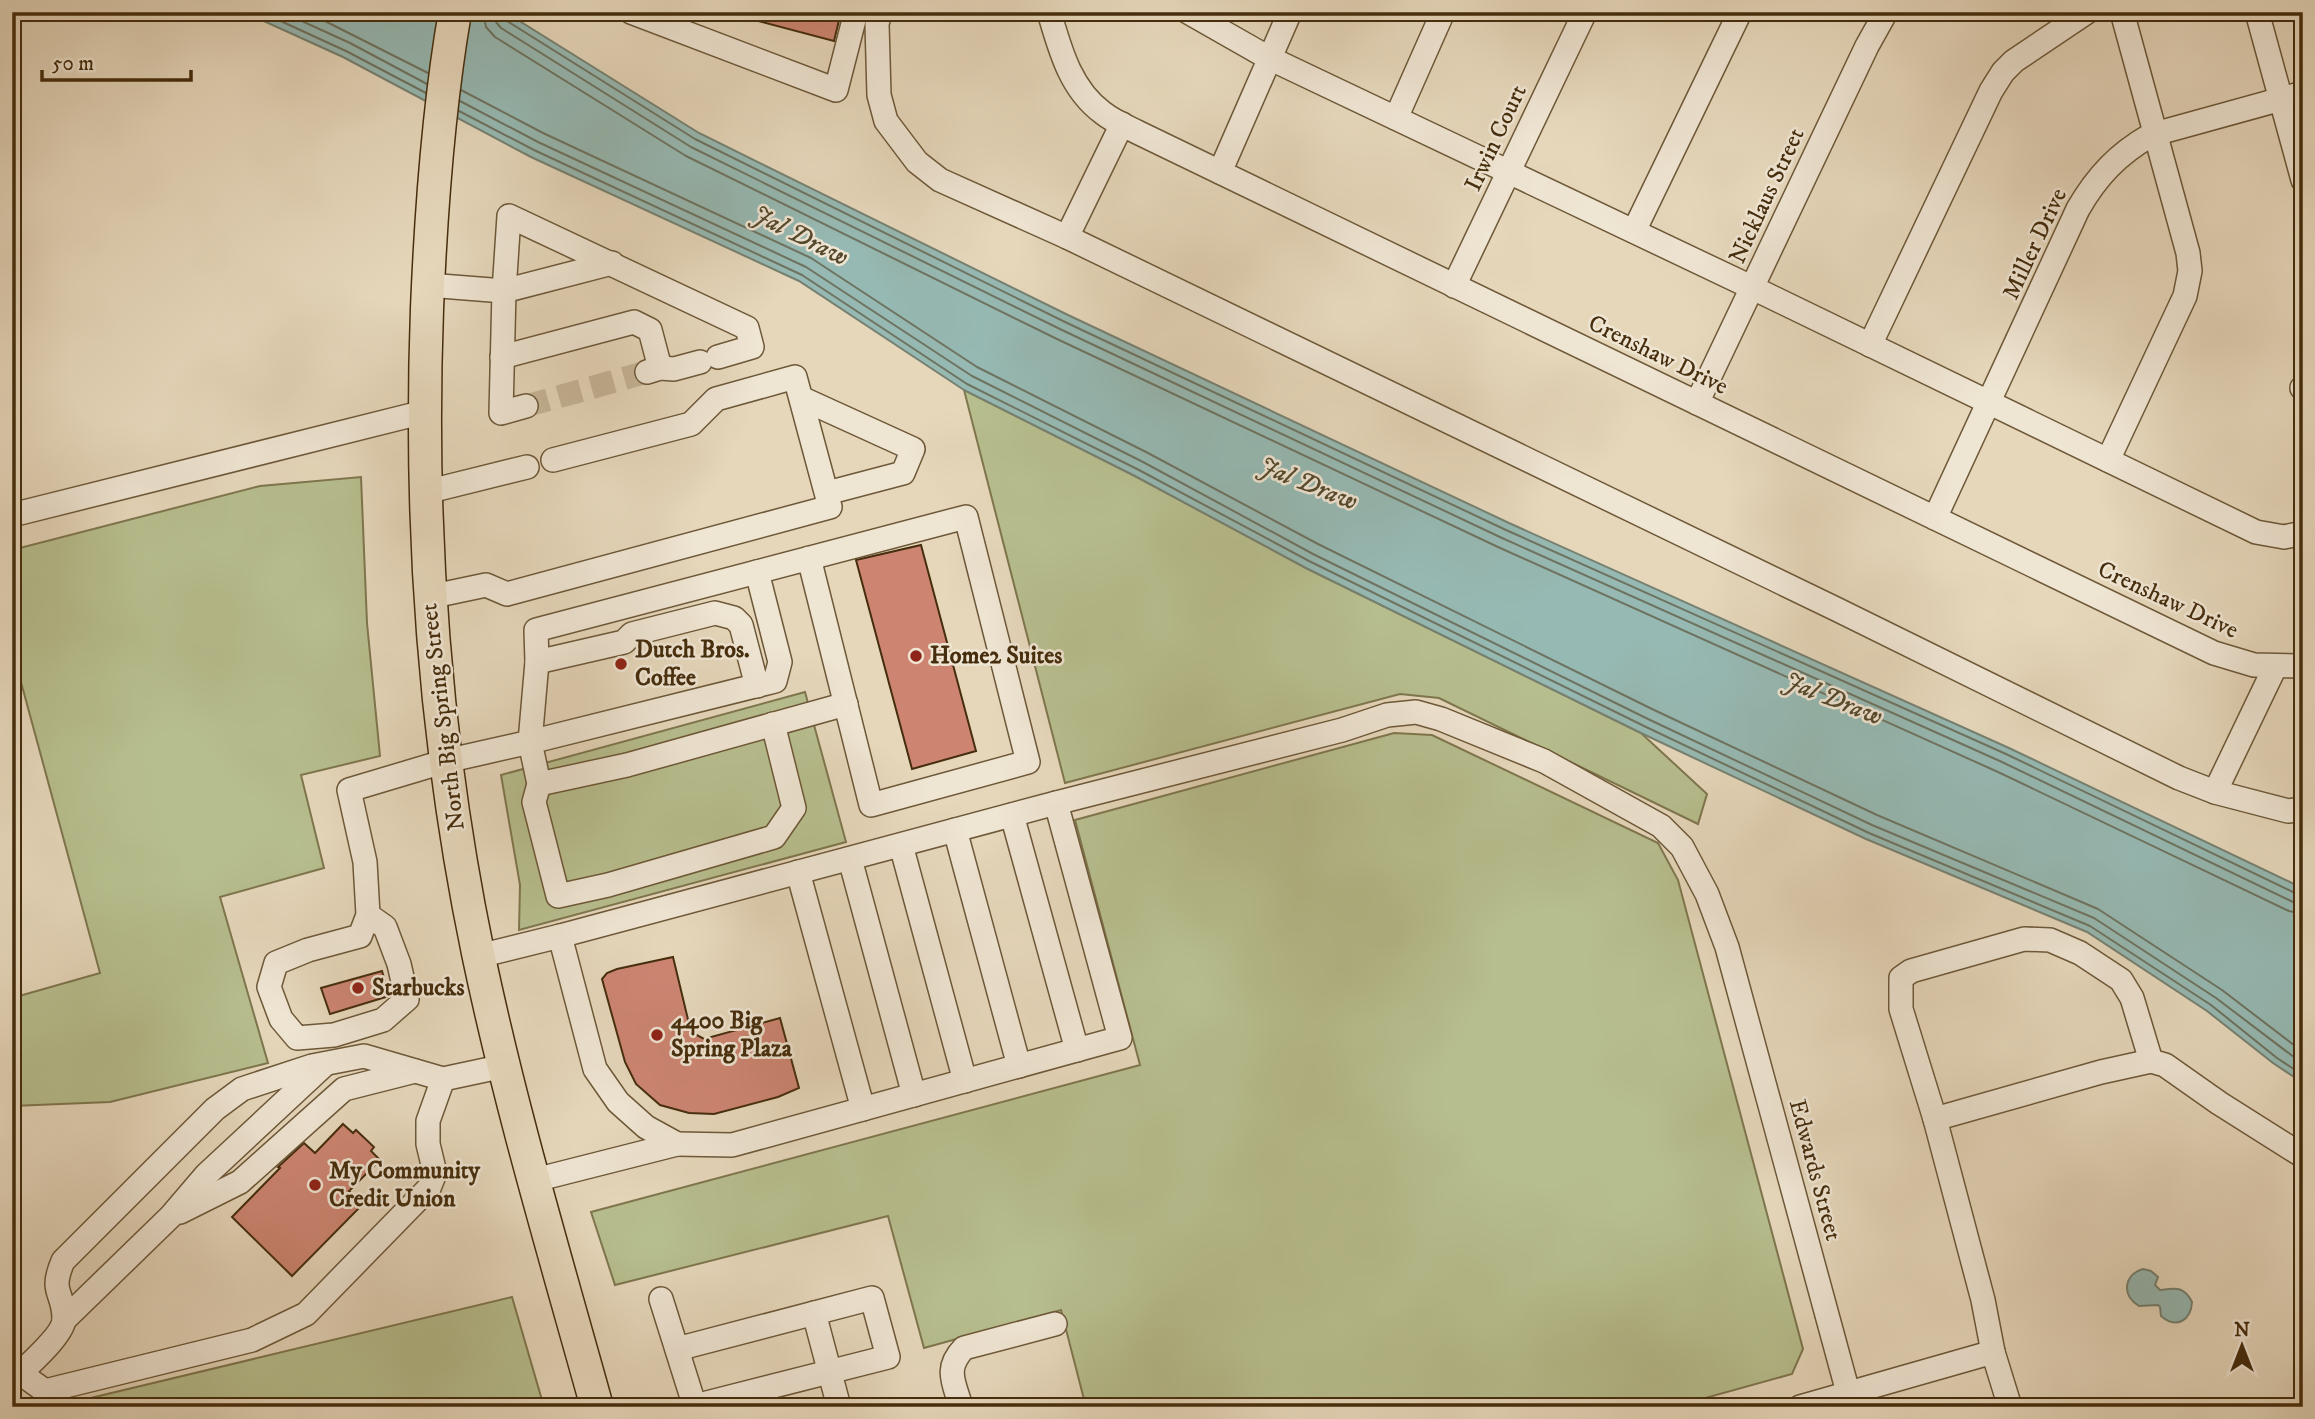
<svg xmlns="http://www.w3.org/2000/svg" width="2315" height="1419" font-family="'IM FELL DW Pica',serif">
<style>
.green{fill:#b7be8e;stroke:#7e764e;stroke-width:2}
.water{fill:#96b9b3;stroke:#768171;stroke-width:2}
.lines{fill:none;stroke-linecap:round;stroke-linejoin:round}
.shore{stroke:#6e7360;stroke-width:2}
.building{fill:#cd8572;stroke:#452d0d;stroke-width:2}
.minor-tunnel{stroke:#c6b598;stroke-width:23;stroke-dasharray:23 11;stroke-linecap:butt}
.minor-casing{stroke:#6d5838;stroke-width:26}
.highway-casing{stroke:#452d0d;stroke-width:35}
.minor{stroke:#efe5d3;stroke-width:23}
.highway{stroke:#e6d7bb;stroke-width:32}
.poi-dot{fill:#8f2418;stroke:#efe5d3;stroke-width:2.5}
.labels{text-anchor:middle;dominant-baseline:central;stroke-width:5;stroke-linejoin:round;paint-order:stroke}
.street-label{font-size:24px;fill:#452d0d;stroke:#efe5d3}
.poi-label{font-size:24px;font-weight:bold;fill:#452d0d;stroke:#efe5d3;text-anchor:start}
.water-label{font-size:26px;font-style:italic;fill:#55492e;stroke:#efe5d3}
</style>
<rect width="100%" height="100%" fill="#e6d7bb"/>
<filter id="stains"><feTurbulence type="fractalNoise" baseFrequency=".00286" numOctaves="4"/><feColorMatrix values="0 0 0 0 .2 0 0 0 0 .09 0 0 0 0 .02 0 0 0 .5 -.17"/></filter>
<radialGradient id="worn" r=".72"><stop offset=".6" stop-color="#630" stop-opacity="0"/><stop offset="1" stop-color="#630" stop-opacity=".3"/></radialGradient>
<g class="green">
<path d="M 964,390 L 1135,476 L 1306,568 L 1641,733 L 1707,794 L 1698,824 L 1439,698 L 1400,694 L 1065,783 Z"/>
<path d="M 361,477 L 367,623 L 380,756 L 301,775 L 324,868 L 220,897 L 268,1063 L 110,1102 L 12,1106 L 12,998 L 100,973 L 12,649 L 12,550 L 260,486 Z"/>
<path d="M 805,692 L 846,842 L 519,930 L 520,885 L 501,775 Z"/>
<path d="M 1394,733 L 1432,735 L 1658,843 L 1678,880 L 1803,1349 L 1792,1374 L 1673,1407 L 1086,1407 L 1061,1310 L 924,1348 L 888,1216 L 615,1285 L 591,1212 L 1140,1065 L 1075,820 Z"/>
<path d="M 512,1297 L 544,1407 L 53,1407 Z"/>
</g>
<g class="water">
<path d="M 244,12 L 505,12 L 699,133 L 1068,315 L 1509,523 L 2009,748 L 2294,884 L 2303,889 L 2303,1083 L 2273,1063 L 2207,1011 L 2087,932 L 1866,839 L 1641,733 L 1306,568 L 1135,476 L 964,390 L 799,281 L 531,157 L 343,57 Z"/>
<path d="M 2143,1269 L 2151,1271 L 2158,1277 L 2155,1285 L 2160,1290 C 2176,1288 2184,1286 2192,1302 C 2191,1321 2176,1329 2161,1316 L 2160,1307 L 2158,1305 L 2139,1306 C 2121,1295 2124,1275 2143,1269 Z"/>
</g>
<g class="lines">
<g class="shore">
<path d="M 261,12 L 346,51 L 426,93"/>
<path d="M 282,12 L 350,43 L 427,84"/>
<path d="M 307,12 L 428,73"/>
<path d="M 483,12 L 486,27 L 495,37 L 686,156 L 1057,339 L 1498,547 L 1998,772 L 2289,911 L 2303,914"/>
<path d="M 494,12 L 496,22 L 501,28 L 691,147 L 1062,330 L 1502,538 L 2002,762 L 2293,902 L 2303,904"/>
<path d="M 503,12 L 507,21 L 695,139 L 1065,322 L 1506,530 L 2006,754 L 2297,894 L 2303,895"/>
<path d="M 461,90 L 543,133 L 811,258 L 977,367 L 1148,453 L 1318,544 L 1652,709 L 1877,815 L 2098,909 L 2222,990 L 2303,1052"/>
<path d="M 460,101 L 538,142 L 806,267 L 972,376 L 1143,462 L 1313,554 L 1648,719 L 1872,825 L 2094,918 L 2216,998 L 2303,1064"/>
<path d="M 459,111 L 534,150 L 802,275 L 967,384 L 1139,470 L 1309,561 L 1644,726 L 1869,833 L 2090,926 L 2211,1005 L 2277,1058 L 2303,1075"/>
</g>
</g>
<g class="building">
<path d="M 747,12 L 841,12 L 834,41 L 747,18 Z"/>
<path d="M 921,545 L 976,751 L 912,769 L 856,560 Z"/>
<path d="M 673,957 L 691,1032 L 704,1039 L 780,1018 L 799,1088 L 778,1097 L 714,1114 L 689,1113 L 660,1105 L 636,1084 L 625,1062 L 602,979 L 607,973 L 617,969 Z"/>
<path d="M 382,971 L 389,996 L 330,1014 L 321,988 Z"/>
<path d="M 343,1124 L 353,1133 L 356,1130 L 374,1147 L 371,1151 L 380,1160 L 349,1191 L 362,1205 L 292,1276 L 232,1217 L 280,1168 L 278,1167 L 304,1143 L 315,1153 Z"/>
</g>
<g class="lines">
<path class="minor-tunnel" d="M 526,406 L 647,372"/>
<g class="minor-casing">
<g id="minor">
<path d="M 631,12 L 836,90 L 856,12"/>
<path d="M 880,12 L 877,24 L 879,95 L 886,121 L 917,162 L 940,180 L 1067,237"/>
<path d="M 1049,12 C 1060,49 1070,89 1103,113 C 1113,121 1125,126 1137,132 L 2214,653 L 2254,665 L 2303,666"/>
<path d="M 1188,12 L 1267,57 L 1753,288 L 2256,532 L 2284,537 L 2303,533"/>
<path d="M 2257,12 L 2303,180"/>
<path d="M 1396,118 L 1443,12"/>
<path d="M 1122,124 L 1067,237 L 1836,609 L 2179,778 L 2215,792"/>
<path d="M 1220,172 L 1290,12"/>
<path d="M 1634,231 L 1740,12"/>
<path d="M 428,285 L 504,291 L 612,263"/>
<path d="M 1454,286 L 1585,12"/>
<path d="M 1870,345 L 1991,91 L 2003,72 L 2014,61 L 2087,12"/>
<path d="M 502,357 L 634,322 L 650,330 L 660,368"/>
<path d="M 647,372 L 660,368 L 674,369 L 700,362"/>
<path d="M 2302,388 L 2303,388"/>
<path d="M 801,398 L 913,449 L 903,473 L 827,493"/>
<path d="M 1697,403 L 1867,46 L 1886,12"/>
<path d="M 526,406 L 501,413 L 504,291 L 509,216 L 747,328 L 752,347 L 718,357"/>
<path d="M 2108,460 L 2185,296 L 2190,271 L 2188,253 L 2122,12"/>
<path d="M 426,492 L 527,467"/>
<path d="M 12,515 L 424,412"/>
<path d="M 1935,518 L 2078,209 C 2097,176 2118,154 2151,135 L 2303,93"/>
<path d="M 757,572 L 780,662 L 775,681 L 530,742 L 539,784 L 627,765 L 846,704"/>
<path d="M 429,597 L 486,585 L 507,594 L 830,507 L 795,377 L 716,399 L 691,424 L 553,460"/>
<path d="M 537,662 L 624,642 L 632,634 L 715,613 L 734,618 L 741,625 L 757,686"/>
<path d="M 2275,667 L 2215,792 L 2288,811 L 2303,809"/>
<path d="M 539,784 L 534,802 L 558,896 L 608,885 L 774,837 L 794,808 L 773,724"/>
<path d="M 1012,815 L 1077,1050"/>
<path d="M 955,830 L 1019,1066"/>
<path d="M 901,845 L 965,1081"/>
<path d="M 850,859 L 914,1095"/>
<path d="M 798,872 L 863,1109"/>
<path d="M 368,915 L 385,927 L 399,964 L 407,999 L 383,1020 L 334,1035 L 297,1038 L 281,1019 L 269,987 L 276,963 L 308,950 L 360,936 L 368,915 L 365,862 L 349,790 L 446,761 L 530,742 L 537,662 L 536,630 L 966,517 L 1028,762 L 871,805 L 809,558"/>
<path d="M 560,936 L 1056,803 L 1342,730 L 1387,715 L 1416,712 L 1441,719 L 1544,761 L 1661,826 L 1682,847 L 1707,894 L 1727,947 L 1852,1407"/>
<path d="M 479,956 L 560,936 L 595,1069 L 618,1102 L 646,1127 L 677,1144 L 535,1180"/>
<path d="M 1935,1119 L 1901,1009 L 1901,978 L 1911,971 L 2024,939 L 2050,940 L 2080,953 L 2121,980 L 2132,998 L 2151,1061"/>
<path d="M 677,1144 L 732,1145 L 1120,1038 L 1056,803"/>
<path d="M 180,1212 L 240,1182 L 344,1089 L 415,1071"/>
<path d="M 661,1299 L 695,1407"/>
<path d="M 814,1313 L 839,1407"/>
<path d="M 64,1320 L 171,1216 L 206,1175 L 323,1066"/>
<path d="M 677,1349 L 872,1298 L 888,1357 L 691,1407"/>
<path d="M 20,1373 L 45,1391 L 252,1340 L 306,1314 L 429,1188 L 435,1173 L 428,1144 L 428,1121 L 443,1079"/>
<path d="M 12,1381 C 24,1369 64,1335 64,1319 C 64,1291 49,1294 63,1261 L 215,1109 L 242,1089 L 312,1066 L 364,1056 L 443,1079 L 504,1066"/>
<path d="M 961,1407 C 954,1382 944,1369 964,1348 L 1055,1324"/>
<path d="M 1800,1407 L 1993,1352"/>
<path d="M 2010,1407 L 1993,1352 L 1983,1300 L 1935,1119 L 2101,1072 L 2151,1061 L 2165,1065 L 2219,1103 L 2303,1156"/>
</g>
</g>
<g class="highway-casing">
<path id="highway" d="M 455,12 C 438,110 431,210 427,309 C 419,525 434,741 478,953 C 510,1106 555,1256 597,1407"/>
</g>
<use href="#minor" class="minor"/>
<use href="#highway" class="highway"/>
</g>
<g class="poi-dot">
<circle cx="916" cy="656" r="7"/>
<circle cx="621" cy="664" r="7"/>
<circle cx="358" cy="988" r="7"/>
<circle cx="657" cy="1035" r="7"/>
<circle cx="315" cy="1185" r="7"/>
</g>
<g class="labels">
<g class="street-label">
<text transform="translate(1496 138) rotate(-65)">Irwin Court</text>
<text transform="translate(1767 196) rotate(-65)">Nicklaus Street</text>
<text transform="translate(2035 244) rotate(-65)">Miller Drive</text>
<text transform="translate(1658 355) rotate(26)">Crenshaw Drive</text>
<text transform="translate(2168 600) rotate(25)">Crenshaw Drive</text>
<text transform="translate(443 717) rotate(-97)">North Big Spring Street</text>
<text transform="translate(1815 1170) rotate(75)">Edwards Street</text>
</g>
<g class="poi-label">
<text x="635" y="650">Dutch Bros.<tspan x="635" dy="28">Coffee</tspan></text>
<text x="930" y="656">Home2 Suites</text>
<text x="372" y="988">Starbucks</text>
<text x="671" y="1021">4400 Big<tspan x="671" dy="28">Spring Plaza</tspan></text>
<text x="329" y="1171">My Community<tspan x="329" dy="28">Credit Union</tspan></text>
</g>
<g class="water-label">
<text transform="translate(800 236) rotate(27)">Jal Draw</text>
<text transform="translate(1308 484) rotate(22)">Jal Draw</text>
<text transform="translate(1833 699) rotate(22)">Jal Draw</text>
</g>
</g>
<rect width="2315" height="1419" fill="none" stroke="#e6d7bb" stroke-width="42"/>
<rect x="14" y="14" width="2287" height="1391" fill="none" stroke="#452d0d" stroke-width="3.5"/>
<rect x="21" y="21" width="2273" height="1377" fill="none" stroke="#452d0d" stroke-width="2"/>
<g transform="translate(2242 1346)" stroke="#efe5d3" stroke-width="5" paint-order="stroke">
<path d="M0-5L12 26L0 18L-12 26Z" fill="#452d0d"/>
<text y="-10" font-size="19" font-weight="bold" text-anchor="middle" fill="#452d0d">N</text>
</g>
<path d="M42 70v10h149v-10" fill="none" stroke="#452d0d" stroke-width="3.5"/>
<text x="52" y="70" font-size="21" fill="#452d0d" stroke="#efe5d3" stroke-width="5" paint-order="stroke">50 m</text>
<rect width="100%" height="100%" filter="url(#stains)"/>
<rect width="100%" height="100%" fill="url(#worn)"/>
</svg>
